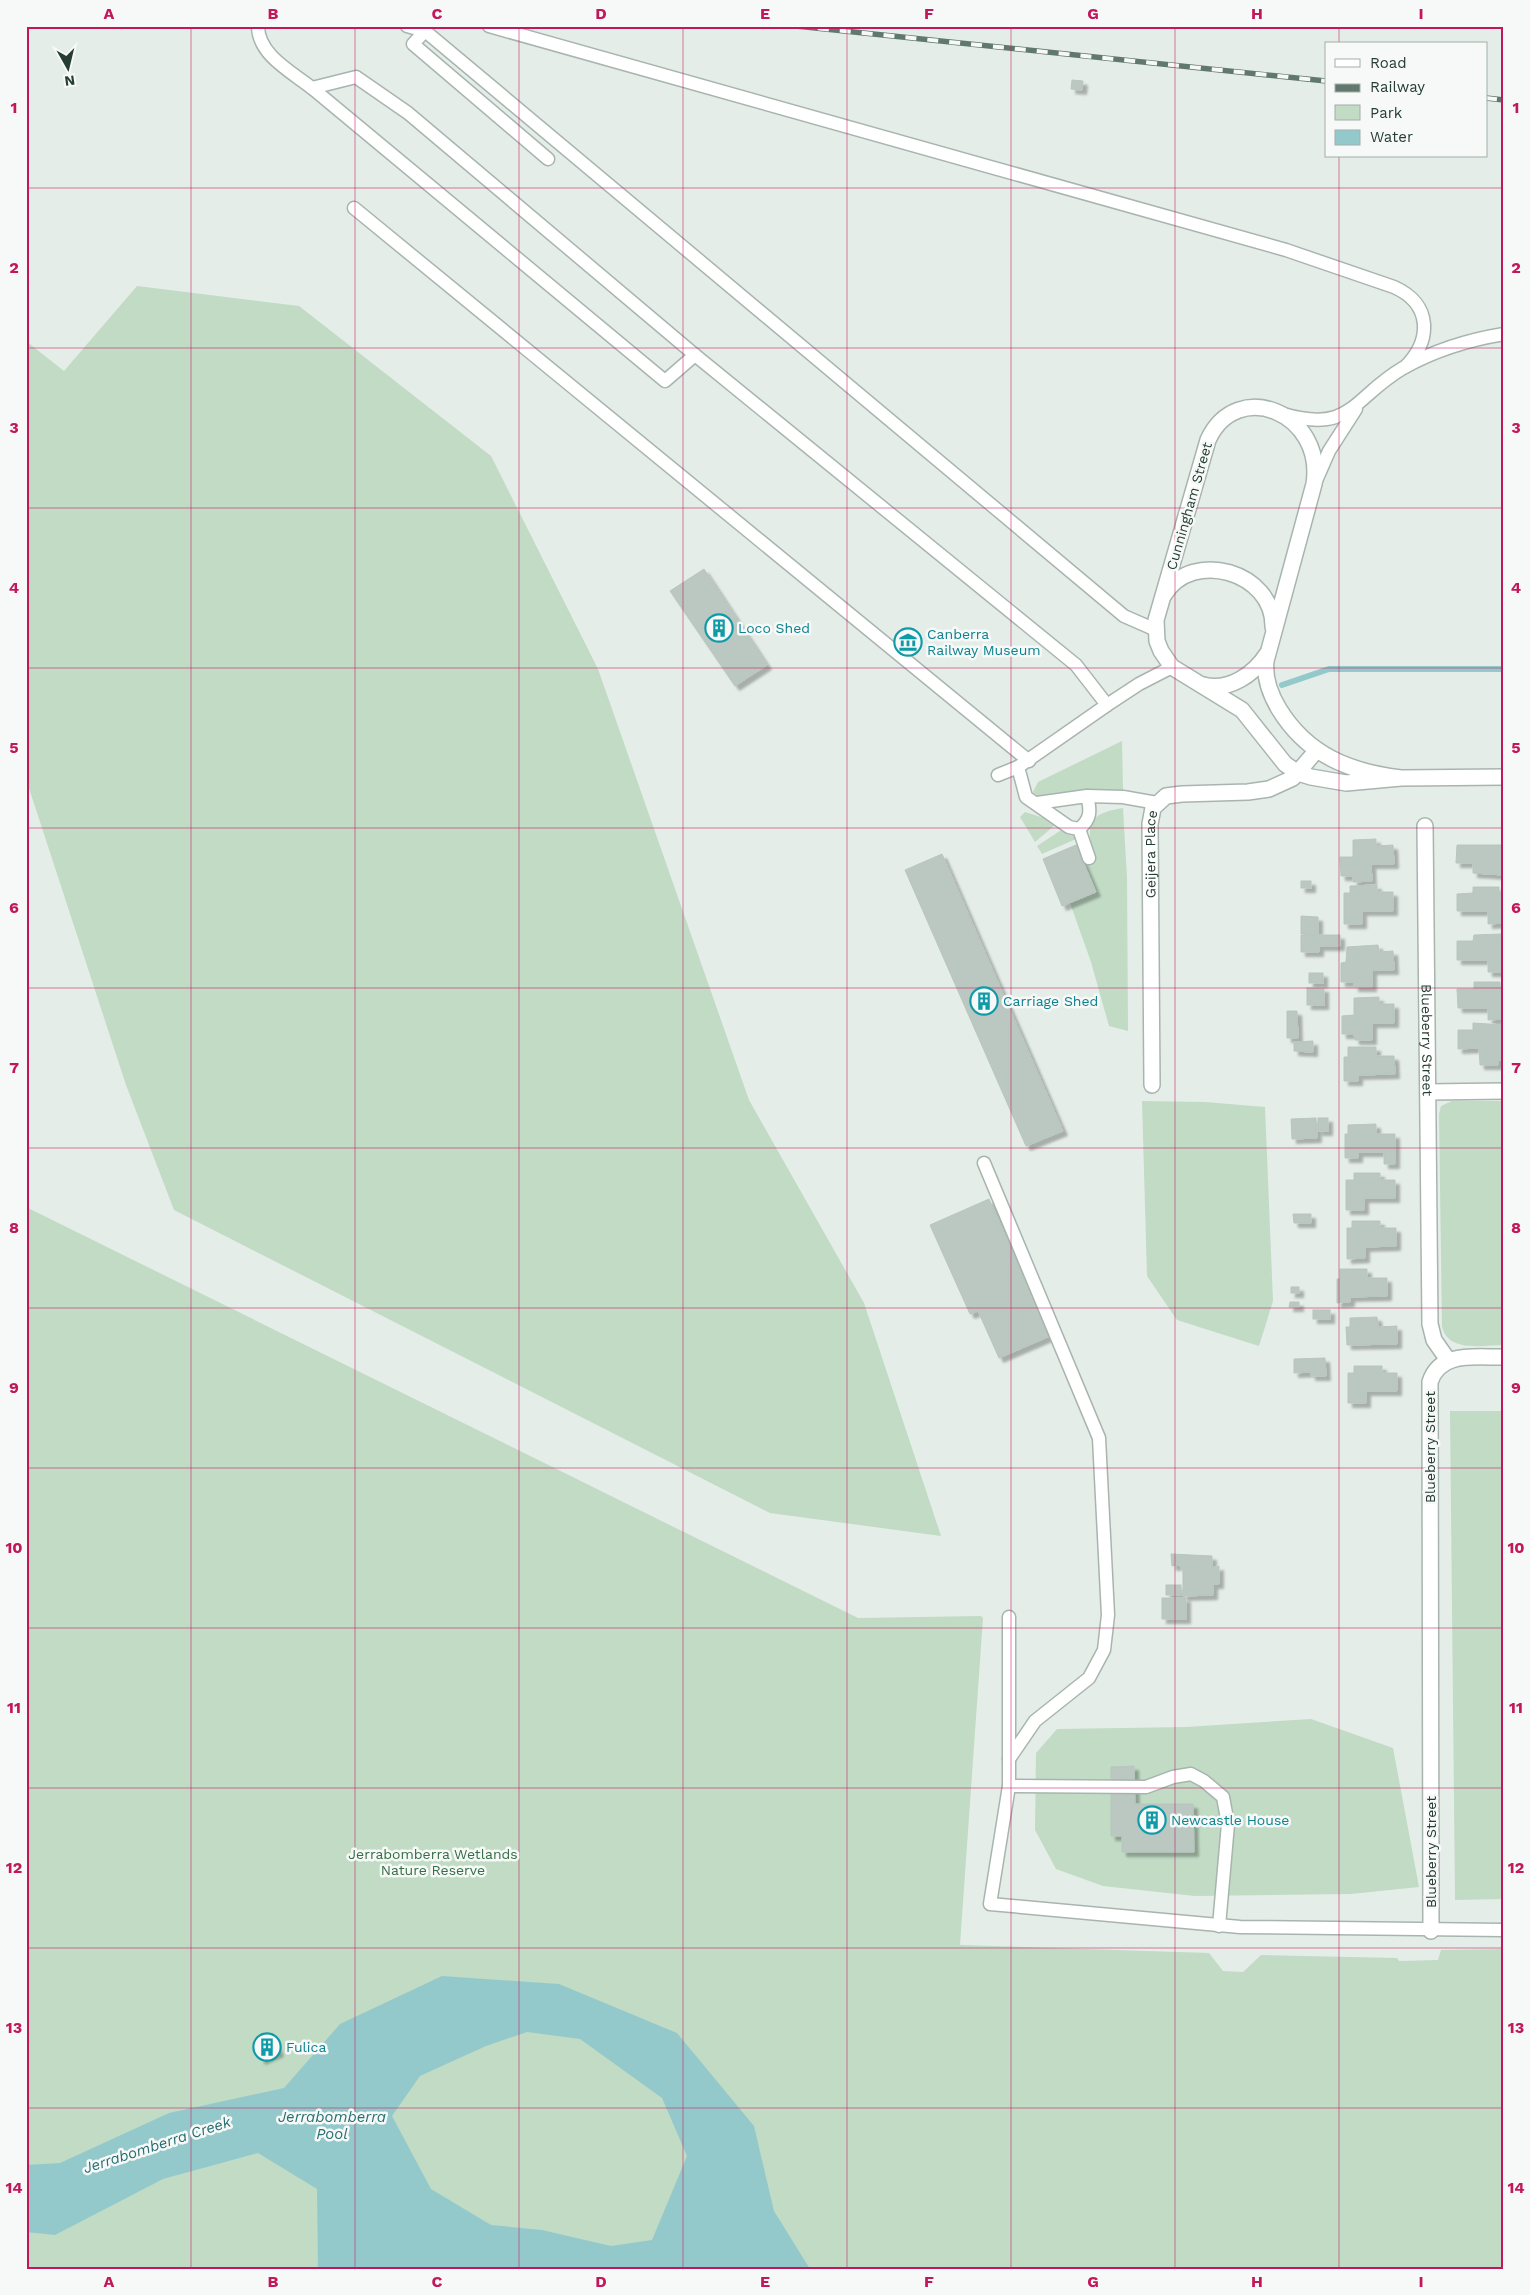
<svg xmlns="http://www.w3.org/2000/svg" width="1530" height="2295" font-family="'Work Sans',sans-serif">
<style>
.green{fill:#c1dbc5}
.water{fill:#94c9cb;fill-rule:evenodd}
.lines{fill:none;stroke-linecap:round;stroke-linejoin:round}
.stream{stroke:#94c9cb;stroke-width:6}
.building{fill:#bbc7c1;stroke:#b8c6bf;filter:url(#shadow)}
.lane-casing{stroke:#a8b5ae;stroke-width:15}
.street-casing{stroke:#a8b5ae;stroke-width:18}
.lane{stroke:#fff;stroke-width:12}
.street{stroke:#fff;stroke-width:15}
.rail-casing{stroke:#61786f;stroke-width:5.5}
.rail{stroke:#f6f9f7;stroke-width:4;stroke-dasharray:11;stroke-linecap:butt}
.grid{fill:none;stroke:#c2185b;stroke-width:1;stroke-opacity:0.55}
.labels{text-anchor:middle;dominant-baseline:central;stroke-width:5;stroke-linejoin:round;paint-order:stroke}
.street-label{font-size:14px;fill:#263d34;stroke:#f6f9f7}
.culture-label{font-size:14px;fill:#0d838f;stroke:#f6f9f7;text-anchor:start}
.park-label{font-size:14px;fill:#356f44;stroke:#f6f9f7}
.water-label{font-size:15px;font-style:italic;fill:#276e72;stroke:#f6f9f7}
.neatline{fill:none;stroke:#c2185b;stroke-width:2}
.grid-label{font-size:16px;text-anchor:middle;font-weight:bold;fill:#c2185b}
</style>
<defs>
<filter id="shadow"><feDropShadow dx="4.5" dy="4.5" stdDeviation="1" flood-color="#0004"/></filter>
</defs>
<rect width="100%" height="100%" fill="#e5ede8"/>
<g class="green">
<path d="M 137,286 L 299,306 L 491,456 L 598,669 L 749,1100 L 864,1303 L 941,1536 L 770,1513 L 174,1210 L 126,1085 L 26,779 L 26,341 L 64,371 Z"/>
<path d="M 1122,741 L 1123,790 L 1067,792 L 1039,797 L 1033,792 L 1038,782 Z"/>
<path d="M 1123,808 L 1127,878 L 1128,1031 L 1109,1026 L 1091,962 L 1070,903 L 1096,892 L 1083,861 L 1094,858 C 1086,824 1087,814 1123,808 Z"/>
<path d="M 1025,812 L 1047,819 L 1055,825 L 1035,842 L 1020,817 Z"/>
<path d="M 1066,827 L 1076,839 L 1042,854 L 1037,846 Z"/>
<path d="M 1142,1101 L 1205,1102 L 1265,1107 L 1273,1301 L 1259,1346 L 1177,1320 L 1147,1276 Z"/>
<path d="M 1452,1101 L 1504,1101 L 1504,1345 C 1483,1345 1449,1353 1442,1327 L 1439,1114 L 1441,1106 Z"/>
<path d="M 26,1207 L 858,1618 L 981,1616 L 983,1618 L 960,1945 L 1209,1953 L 1223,1971 L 1243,1972 L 1261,1955 L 1397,1958 L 1399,1961 L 1438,1960 L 1441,1950 L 1504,1949 L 1504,2269 L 26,2269 Z"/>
<path d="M 1450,1411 L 1504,1411 L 1504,1899 L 1455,1900 Z"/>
<path d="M 1311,1719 L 1393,1748 L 1419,1887 L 1351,1894 L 1195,1896 L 1103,1886 L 1056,1869 L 1035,1830 L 1036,1753 L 1057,1729 L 1186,1727 Z"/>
</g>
<path class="water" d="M 442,1976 L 559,1984 L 677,2033 L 754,2126 L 774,2211 L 810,2269 L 318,2269 L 317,2189 L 258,2153 L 163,2179 L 55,2235 L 26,2232 L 26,2165 L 60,2163 L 169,2113 L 284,2088 L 340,2024 ZM 527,2032 L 580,2039 L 662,2098 L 687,2156 L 652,2240 L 611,2246 L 542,2230 L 491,2225 L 431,2189 L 392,2116 L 420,2076 L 486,2046 Z"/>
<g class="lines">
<path class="stream" d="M 1282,685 L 1329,669 L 1504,669"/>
</g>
<g class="building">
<path d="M 1072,80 L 1083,81 L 1082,90 L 1071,89 Z"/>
<path d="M 704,569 L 767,665 L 735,686 L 670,591 Z"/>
<path d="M 1376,839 L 1376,846 L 1393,845 L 1394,864 L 1371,864 L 1372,881 L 1353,882 L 1353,876 L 1341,876 L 1340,857 L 1353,857 L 1353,840 Z"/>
<path d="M 1076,845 L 1096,892 L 1062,906 L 1043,859 Z"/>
<path d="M 1457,845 L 1504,845 L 1504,875 L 1473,873 L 1473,863 L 1456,863 Z"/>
<path d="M 942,854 L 1063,1131 L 1026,1146 L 905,870 Z"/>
<rect x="1301" y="881" width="10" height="7"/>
<path d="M 1377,885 L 1377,892 L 1393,892 L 1393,911 L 1362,911 L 1362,924 L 1344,924 L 1344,893 L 1350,893 L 1350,886 Z"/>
<path d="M 1473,887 L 1499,887 L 1499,893 L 1504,893 L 1504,923 L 1488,924 L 1488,911 L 1457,911 L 1457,894 L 1473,893 Z"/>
<path d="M 1301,916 L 1318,917 L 1318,934 L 1301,934 Z"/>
<path d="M 1501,934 L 1501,941 L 1504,941 L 1504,972 L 1488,972 L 1488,960 L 1457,960 L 1457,941 L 1473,941 L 1474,935 Z"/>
<path d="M 1301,935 L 1340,935 L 1340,946 L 1319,946 L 1319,952 L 1301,952 Z"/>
<path d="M 1378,945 L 1379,952 L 1393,951 L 1394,970 L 1372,970 L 1372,987 L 1354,987 L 1354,982 L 1341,982 L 1341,963 L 1346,962 L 1347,947 Z"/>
<rect x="1309" y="973" width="14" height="10"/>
<path d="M 1474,982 L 1500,982 L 1500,989 L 1504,989 L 1504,1019 L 1488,1020 L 1488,1008 L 1458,1008 L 1457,989 L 1474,989 Z"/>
<rect x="1307" y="988" width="17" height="17"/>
<path d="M 1379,997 L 1379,1004 L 1394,1004 L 1394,1023 L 1372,1023 L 1372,1040 L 1355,1040 L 1354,1034 L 1342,1034 L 1342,1016 L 1354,1015 L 1354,998 Z"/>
<path d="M 1287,1011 L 1297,1011 L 1298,1038 L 1287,1038 Z"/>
<path d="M 1473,1023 L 1504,1025 L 1504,1060 L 1498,1060 L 1498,1065 L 1480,1065 L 1479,1048 L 1458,1049 L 1458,1030 L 1473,1030 Z"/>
<path d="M 1313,1041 L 1313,1052 L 1294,1051 L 1294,1042 Z"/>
<path d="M 1348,1047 L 1376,1047 L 1376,1056 L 1394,1056 L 1395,1074 L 1358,1075 L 1358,1081 L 1344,1081 L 1344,1057 L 1348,1057 Z"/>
<path d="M 1316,1118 L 1317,1138 L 1292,1139 L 1291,1119 Z"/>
<rect x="1318" y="1118" width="10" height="13"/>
<path d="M 1376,1124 L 1376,1134 L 1395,1134 L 1395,1164 L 1384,1164 L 1384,1152 L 1358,1152 L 1358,1158 L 1345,1158 L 1345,1134 L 1348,1134 L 1348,1125 Z"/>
<path d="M 1354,1173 L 1380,1173 L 1380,1180 L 1395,1180 L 1395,1198 L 1364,1198 L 1364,1210 L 1346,1210 L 1346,1180 L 1354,1180 Z"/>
<path d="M 989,1199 L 1050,1336 L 999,1358 L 978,1311 L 970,1314 L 930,1225 Z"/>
<path d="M 1293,1214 L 1311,1214 L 1311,1223 L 1294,1223 Z"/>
<path d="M 1352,1221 L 1380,1221 L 1380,1228 L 1396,1228 L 1396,1246 L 1365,1247 L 1365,1258 L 1347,1259 L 1347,1228 L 1352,1228 Z"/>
<path d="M 1340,1269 L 1367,1269 L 1367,1278 L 1387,1278 L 1387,1296 L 1350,1297 L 1350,1302 L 1337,1303 L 1337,1279 L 1340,1279 Z"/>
<rect x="1291" y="1287" width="8" height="6"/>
<path d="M 1290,1302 L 1299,1302 L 1299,1307 L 1289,1307 Z"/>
<rect x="1313" y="1310" width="17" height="9"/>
<path d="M 1377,1317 L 1378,1327 L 1397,1326 L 1397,1344 L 1347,1345 L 1346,1327 L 1350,1327 L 1350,1318 Z"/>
<path d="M 1325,1358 L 1326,1376 L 1311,1376 L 1311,1372 L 1294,1373 L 1294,1359 Z"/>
<path d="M 1354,1366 L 1382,1366 L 1382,1373 L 1397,1373 L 1397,1391 L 1366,1391 L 1366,1403 L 1348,1403 L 1348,1373 L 1354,1373 Z"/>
<path d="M 1171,1554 L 1212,1556 L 1212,1567 L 1219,1566 L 1219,1584 L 1213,1584 L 1213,1595 L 1183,1596 L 1183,1569 L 1181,1569 L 1180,1565 L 1172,1566 Z"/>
<rect x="1166" y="1585" width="15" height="10"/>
<rect x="1162" y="1598" width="24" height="21"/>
<path d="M 1134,1766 L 1135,1804 L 1193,1804 L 1194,1852 L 1122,1852 L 1122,1836 L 1111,1836 L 1111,1767 Z"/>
<path d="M 272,2035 L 279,2052 L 261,2060 L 254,2043 Z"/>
</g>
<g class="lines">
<g class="lane-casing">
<g id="lane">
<path d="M 258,26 C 258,55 292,72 312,88 L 356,77 L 408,113 L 695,355 L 1076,665 L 1107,705 L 1018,767 L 1026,797 L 1069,827 L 1079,829 L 1089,858"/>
<path d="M 407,26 L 425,31 L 1124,616 L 1156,630"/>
<path d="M 489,26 L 1286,250 L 1394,287 C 1432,304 1432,340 1405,367"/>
<path d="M 425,31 L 413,44 L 548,159"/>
<path d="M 312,88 L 665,381 L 695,355"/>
<path d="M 354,208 L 1029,761"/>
<path d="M 1283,414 C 1352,434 1352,398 1403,368 C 1435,350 1467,340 1504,334"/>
<path d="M 1315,483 L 1329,451 L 1356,409"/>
<path d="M 1107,705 L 1139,684 L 1172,667"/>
<path d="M 998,775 L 1018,767"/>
<path d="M 1087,796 L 1123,797 L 1157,803"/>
<path d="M 1037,803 L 1087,796 C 1091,811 1091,819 1079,829"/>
<path d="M 984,1163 L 1099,1438 L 1108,1615 L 1104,1650 L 1089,1678 L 1035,1721 L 1009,1759"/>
<path d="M 1009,1617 L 1009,1786 L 990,1904 L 1240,1927 L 1504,1930"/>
<path d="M 1009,1786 L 1146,1787 L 1173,1777 L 1191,1774 L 1204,1781 L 1223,1797 L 1228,1824 L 1219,1926"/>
</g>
</g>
<g class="street-casing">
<g id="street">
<path d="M 1164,595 C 1192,548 1274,572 1273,627"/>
<path d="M 1203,685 C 1229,692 1254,674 1267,654"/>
<path d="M 1401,778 C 1350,772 1307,755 1279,709 C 1270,694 1264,679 1266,661 L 1314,484 C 1325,413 1237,377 1208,440 L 1156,620 L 1157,641 L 1161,651 L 1172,667 L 1242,710 L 1285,764 L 1298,773 L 1311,777 L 1346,783 L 1401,778 L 1504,777"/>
<path id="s1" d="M 1425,826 L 1430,1324 L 1434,1340 L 1448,1360"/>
<path id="s2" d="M 1152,1085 L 1150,824 L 1153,808 L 1166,796 L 1182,794 L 1248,792 L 1269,789 L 1293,778 L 1316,751"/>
<path d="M 1428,1092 L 1504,1091"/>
<path d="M 1431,1931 L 1430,1382 C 1440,1350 1477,1358 1504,1357"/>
</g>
</g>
<use href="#lane" class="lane"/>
<use href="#street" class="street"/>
<g class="rail-casing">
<g id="rail">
<path d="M 796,26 L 1326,81"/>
<path d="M 1486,98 L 1504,100"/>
</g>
</g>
<use href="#rail" class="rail"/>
</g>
<path class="grid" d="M 191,26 L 191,2269M 355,26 L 355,2269M 519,26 L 519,2269M 683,26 L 683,2269M 847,26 L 847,2269M 1011,26 L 1011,2269M 1175,26 L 1175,2269M 1339,26 L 1339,44M 1339,156 L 1339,2269M 26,188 L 1504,188M 26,348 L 1504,348M 26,508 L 1504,508M 26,668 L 1504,668M 26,828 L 1504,828M 26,988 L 1504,988M 26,1148 L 1504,1148M 26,1308 L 1504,1308M 26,1468 L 1504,1468M 26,1628 L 1504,1628M 26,1788 L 1504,1788M 26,1948 L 1504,1948M 26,2108 L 1504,2108"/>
<defs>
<g id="building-ring" transform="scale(1.4375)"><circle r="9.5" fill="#f6f9f7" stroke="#0f9aa8" stroke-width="1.5"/><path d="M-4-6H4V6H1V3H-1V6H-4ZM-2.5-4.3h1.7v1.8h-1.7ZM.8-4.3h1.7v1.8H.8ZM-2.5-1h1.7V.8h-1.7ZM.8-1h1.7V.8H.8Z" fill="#0f9aa8"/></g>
<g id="museum-ring" transform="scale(1.4375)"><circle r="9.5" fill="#f6f9f7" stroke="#0f9aa8" stroke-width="1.5"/><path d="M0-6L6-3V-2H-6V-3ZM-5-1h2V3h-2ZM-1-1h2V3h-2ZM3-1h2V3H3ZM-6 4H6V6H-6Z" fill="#0f9aa8"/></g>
</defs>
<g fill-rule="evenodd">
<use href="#building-ring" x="719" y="628"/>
<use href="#museum-ring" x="908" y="642"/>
<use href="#building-ring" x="984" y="1001"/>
<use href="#building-ring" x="1152" y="1820"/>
<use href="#building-ring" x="267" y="2047"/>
</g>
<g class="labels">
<g class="street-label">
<text transform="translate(1189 506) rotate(-74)">Cunningham Street</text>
<text stroke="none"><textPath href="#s2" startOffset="231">Geijera Place</textPath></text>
<text stroke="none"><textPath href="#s1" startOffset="214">Blueberry Street</textPath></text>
<text transform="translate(1430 1447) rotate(-90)">Blueberry Street</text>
<text transform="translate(1431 1852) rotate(-90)">Blueberry Street</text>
</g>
<g class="culture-label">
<text x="738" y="628">Loco Shed</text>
<text x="927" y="634">Canberra<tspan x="927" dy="16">Railway Museum</tspan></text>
<text x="1003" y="1001">Carriage Shed</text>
<text x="1171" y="1820">Newcastle House</text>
<text x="286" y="2047">Fulica</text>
</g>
<g class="park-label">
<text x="433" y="1854">Jerrabomberra Wetlands<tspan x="433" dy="16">Nature Reserve</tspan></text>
</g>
<g class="water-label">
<text x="332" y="2117">Jerrabomberra<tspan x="332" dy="17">Pool</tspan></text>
<text transform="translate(157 2145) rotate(-18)">Jerrabomberra Creek</text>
</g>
</g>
<rect width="1530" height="2295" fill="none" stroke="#f6f9f7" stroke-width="55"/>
<rect x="1325" y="42" width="162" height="115" fill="#f6f9f7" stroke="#a3aea9"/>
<rect x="1335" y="59" width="25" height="8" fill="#ffffff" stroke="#a3aea9"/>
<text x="1370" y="68" font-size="15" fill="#263d34">Road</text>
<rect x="1335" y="84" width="25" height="8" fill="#61786f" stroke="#a3aea9"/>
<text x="1370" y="92" font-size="15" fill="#263d34">Railway</text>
<rect x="1335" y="105" width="25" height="15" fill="#c1dbc5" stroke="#a3aea9"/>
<text x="1370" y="118" font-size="15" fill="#263d34">Park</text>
<rect x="1335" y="130" width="25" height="15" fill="#94c9cb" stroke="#a3aea9"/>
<text x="1370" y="142" font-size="15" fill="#263d34">Water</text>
<g transform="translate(68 68) rotate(172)" stroke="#f6f9f7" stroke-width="4" paint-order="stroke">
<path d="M0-4L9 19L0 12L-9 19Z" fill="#263d34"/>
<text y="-8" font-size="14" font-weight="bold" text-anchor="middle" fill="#263d34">N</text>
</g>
<rect x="28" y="28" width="1474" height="2240" class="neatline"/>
<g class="grid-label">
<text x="109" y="19">A</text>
<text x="273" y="19">B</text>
<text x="437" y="19">C</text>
<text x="601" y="19">D</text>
<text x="765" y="19">E</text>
<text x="929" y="19">F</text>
<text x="1093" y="19">G</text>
<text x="1257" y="19">H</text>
<text x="1421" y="19">I</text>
<text x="14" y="113">1</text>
<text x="1516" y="113">1</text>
<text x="14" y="273">2</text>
<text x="1516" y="273">2</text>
<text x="14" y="433">3</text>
<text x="1516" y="433">3</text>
<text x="14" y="593">4</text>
<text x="1516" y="593">4</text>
<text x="14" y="753">5</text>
<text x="1516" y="753">5</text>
<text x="14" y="913">6</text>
<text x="1516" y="913">6</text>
<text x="14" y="1073">7</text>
<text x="1516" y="1073">7</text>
<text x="14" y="1233">8</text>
<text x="1516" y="1233">8</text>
<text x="14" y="1393">9</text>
<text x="1516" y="1393">9</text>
<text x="14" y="1553">10</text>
<text x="1516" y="1553">10</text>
<text x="14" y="1713">11</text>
<text x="1516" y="1713">11</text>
<text x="14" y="1873">12</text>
<text x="1516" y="1873">12</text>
<text x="14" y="2033">13</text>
<text x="1516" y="2033">13</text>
<text x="14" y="2193">14</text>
<text x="1516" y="2193">14</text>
<text x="109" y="2287">A</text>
<text x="273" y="2287">B</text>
<text x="437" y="2287">C</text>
<text x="601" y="2287">D</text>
<text x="765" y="2287">E</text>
<text x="929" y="2287">F</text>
<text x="1093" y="2287">G</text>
<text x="1257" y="2287">H</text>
<text x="1421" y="2287">I</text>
</g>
</svg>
